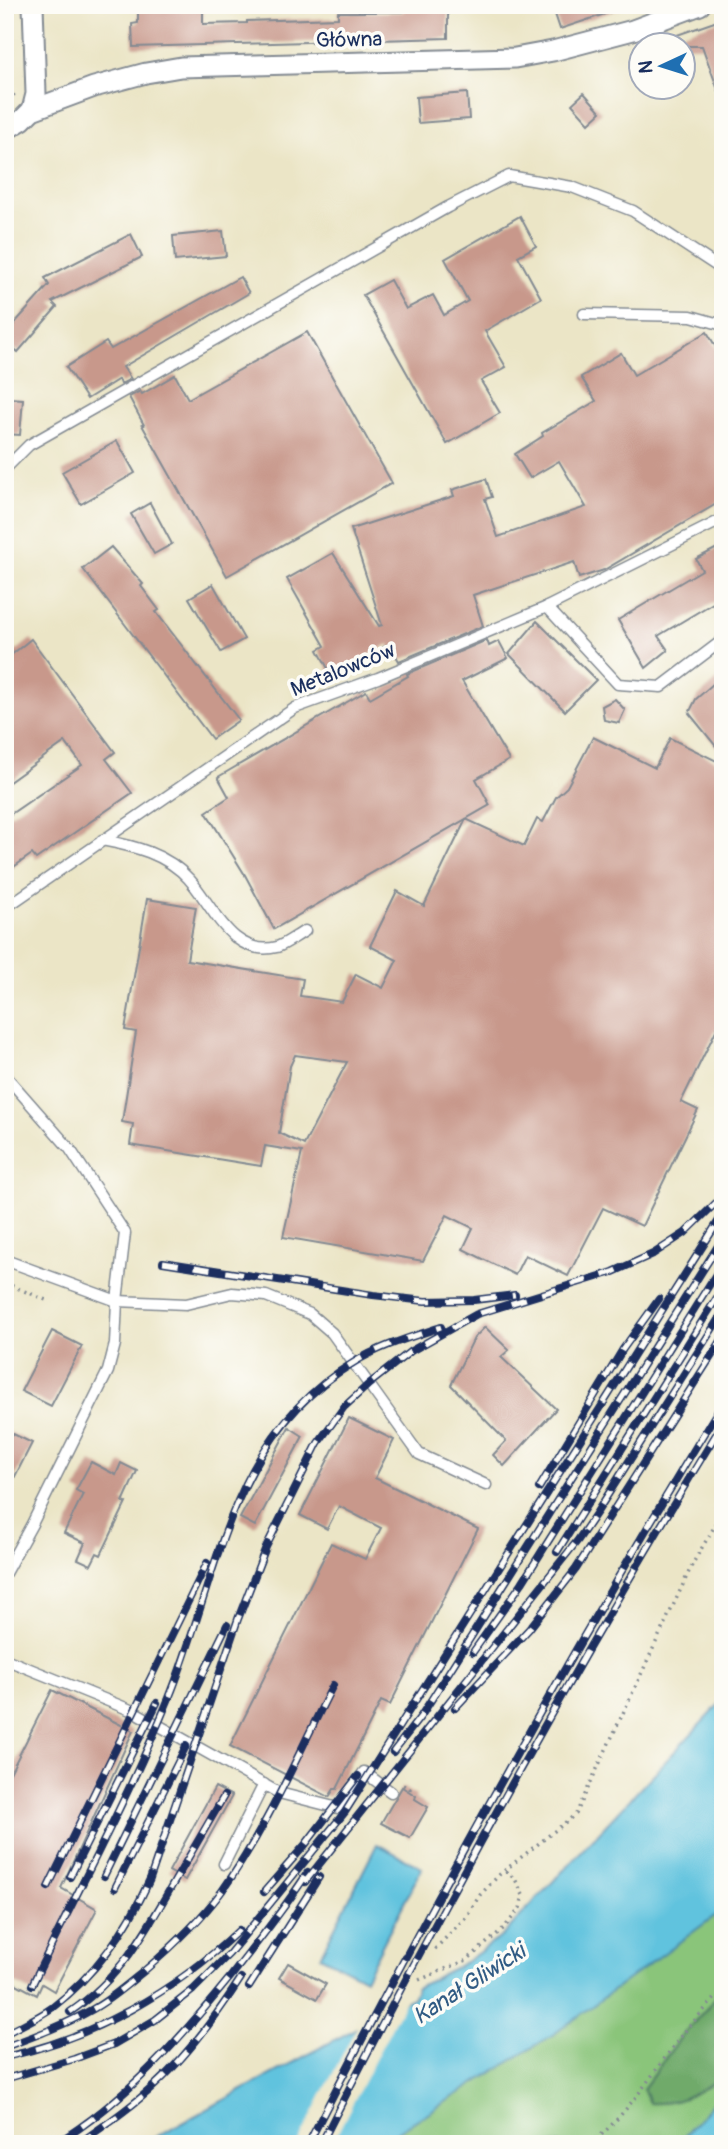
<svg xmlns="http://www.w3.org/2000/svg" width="728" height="2149" font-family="Pangolin,sans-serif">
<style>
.green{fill:#8ac57a;stroke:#527a6c;stroke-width:2}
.forest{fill:#6faa6a;stroke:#456c64;stroke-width:2}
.water{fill:#60c3de;stroke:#3e799e;stroke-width:2}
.pier{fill:#ebe5c6}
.building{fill:#c8988b;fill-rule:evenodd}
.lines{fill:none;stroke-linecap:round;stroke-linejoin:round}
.service-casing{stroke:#838a92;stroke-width:13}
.minor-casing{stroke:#838a92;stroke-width:23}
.path{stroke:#838a92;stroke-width:3.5;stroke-dasharray:2 5;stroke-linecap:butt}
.service{stroke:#fff;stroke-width:10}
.minor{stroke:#fff;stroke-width:19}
.rail-casing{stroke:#1b2f5e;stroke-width:8}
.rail{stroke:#fdfcf7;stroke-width:5;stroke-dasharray:16;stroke-linecap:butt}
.labels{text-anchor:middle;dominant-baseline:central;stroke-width:7;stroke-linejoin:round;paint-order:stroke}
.street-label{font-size:21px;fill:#1b2f5e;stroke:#fdfcf7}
.water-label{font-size:23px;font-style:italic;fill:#305b84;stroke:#fdfcf7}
</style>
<rect width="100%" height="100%" fill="#fdfcf7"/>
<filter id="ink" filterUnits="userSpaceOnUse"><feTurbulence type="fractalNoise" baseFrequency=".0143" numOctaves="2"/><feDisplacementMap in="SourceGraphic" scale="14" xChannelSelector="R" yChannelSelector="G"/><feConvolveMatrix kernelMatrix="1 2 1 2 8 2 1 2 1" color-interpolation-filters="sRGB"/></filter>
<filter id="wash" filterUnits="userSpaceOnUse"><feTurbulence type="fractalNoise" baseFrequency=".00686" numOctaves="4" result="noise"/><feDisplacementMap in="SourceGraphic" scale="28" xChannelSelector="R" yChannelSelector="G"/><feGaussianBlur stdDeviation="1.57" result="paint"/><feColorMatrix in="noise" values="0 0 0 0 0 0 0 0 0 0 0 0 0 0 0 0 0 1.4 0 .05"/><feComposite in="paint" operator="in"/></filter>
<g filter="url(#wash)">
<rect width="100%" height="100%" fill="#ebe5c6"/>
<path class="green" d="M 723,1908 L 723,1990 L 681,2037 L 643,2089 L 690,2096 L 715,2080 L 723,2078 L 723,2092 L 677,2144 L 378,2144 L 554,2034 Z"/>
<path class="forest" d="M 723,1990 L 723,2078 C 712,2082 703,2089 693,2094 C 678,2102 665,2104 649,2103 L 643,2089 L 681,2037 Z"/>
<g class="water">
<path d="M 723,1700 L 723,1910 L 554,2034 L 378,2144 L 143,2144 L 412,1998 L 416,1988 L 467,1961 L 502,1936 Z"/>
<path d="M 377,1844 L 422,1868 L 365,1979 L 320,1956 Z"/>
<path d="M 723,2092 L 723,2141 L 721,2144 L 677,2144 Z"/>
</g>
<path class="pier" d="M 407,1997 L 332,2144 L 297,2144 L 359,2022 Z"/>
<g id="blocks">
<g class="building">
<path d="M 403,5 L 448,5 L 448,38 L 133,47 L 132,24 L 138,23 L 138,11 L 203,7 L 203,24 L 247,23 L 247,21 L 338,18 L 338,12 L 403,12 Z"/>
<path d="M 552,5 L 623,5 L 623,8 L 560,29 Z"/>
<path d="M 723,19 L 723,98 L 721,98 L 702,46 L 655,46 L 654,43 Z"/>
<path d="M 467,93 L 469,119 L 418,123 L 416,97 Z"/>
<path d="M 584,93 L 601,112 L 589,123 L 572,104 Z"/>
<path d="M 520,216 L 536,246 L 518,256 L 541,298 L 485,331 L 506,367 L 481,381 L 500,413 L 447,444 L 363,295 L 390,280 L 406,309 L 433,295 L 444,315 L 468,301 L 445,259 Z"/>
<path d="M 223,231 L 226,256 L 175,261 L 173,236 Z"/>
<path d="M 131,234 L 142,257 L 52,302 L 57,307 L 18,352 L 5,341 L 5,334 L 49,285 L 45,278 Z"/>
<path d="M 240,277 L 249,293 L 123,367 L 131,379 L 121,384 L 119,379 L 87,399 L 66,367 L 106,342 L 111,349 Z"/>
<path d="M 307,332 L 392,483 L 227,576 L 142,425 L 144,425 L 129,397 L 140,391 L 142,394 L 175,375 L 188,399 Z"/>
<path d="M 707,332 L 723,359 L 723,500 L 604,570 L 579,578 L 574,562 L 473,595 L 483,626 L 399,661 L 389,644 L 332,676 L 318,650 L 325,646 L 287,579 L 333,553 L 379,626 L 382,625 L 351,529 L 454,496 L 452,490 L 486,479 L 492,497 L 485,499 L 498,537 L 586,507 L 559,461 L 530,478 L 515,454 L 543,436 L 542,433 L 596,401 L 581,377 L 621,353 L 634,375 Z"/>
<path d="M 8,398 L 23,399 L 20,435 L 6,434 Z"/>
<path d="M 117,441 L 135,473 L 81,504 L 62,472 Z"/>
<path d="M 150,503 L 172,544 L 154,554 L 131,514 Z"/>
<path d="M 723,545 L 723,597 L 658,636 L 668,650 L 646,668 L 618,620 L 702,570 L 696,559 Z"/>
<path d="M 111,547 L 143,584 L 141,586 L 159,610 L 156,612 L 239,720 L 212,739 L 83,569 Z"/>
<path d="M 213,584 L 244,639 L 221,652 L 189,598 Z"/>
<path d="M 537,621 L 596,680 L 565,711 L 509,654 Z"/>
<path d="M 31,639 L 115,752 L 106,759 L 132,793 L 36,859 L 32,854 L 5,873 L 5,818 L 82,765 L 65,742 L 5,785 L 5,660 Z"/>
<path d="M 487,640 L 489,646 L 499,641 L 508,658 L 462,681 L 509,760 L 476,779 L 490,805 L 274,929 L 245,875 L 206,812 L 229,797 L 218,777 L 366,691 L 370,698 L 408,676 L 407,674 Z"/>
<path d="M 723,675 L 723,755 L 689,713 L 696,699 Z"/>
<path d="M 615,699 L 625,710 L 619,723 L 604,720 L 602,706 Z"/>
<path d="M 593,737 L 655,768 L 670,738 L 723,764 L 723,1016 L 681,1102 L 698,1110 L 642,1226 L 603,1208 L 568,1276 L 525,1255 L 515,1275 L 463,1249 L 473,1228 L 447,1215 L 423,1261 L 283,1237 L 302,1152 L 265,1146 L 261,1166 L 130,1145 L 133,1124 L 122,1122 L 136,1032 L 125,1030 L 147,899 L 196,907 L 187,960 L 303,979 L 300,996 L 342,1002 L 356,974 L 383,988 L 397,960 L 370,946 L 397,891 L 424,906 L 466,819 L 524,846 L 537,819 L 543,822 L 556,797 L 567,787 ZM 295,1055 L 347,1062 L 304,1145 L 279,1133 L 290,1066 Z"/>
<path d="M 485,1327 L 509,1350 L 501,1357 L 556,1409 L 504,1466 L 493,1455 L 506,1441 L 451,1385 L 474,1338 Z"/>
<path d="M 52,1331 L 82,1346 L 51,1406 L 21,1391 Z"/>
<path d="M 349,1418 L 394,1440 L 375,1478 L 478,1529 L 390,1705 L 381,1701 L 337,1789 L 334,1789 L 329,1797 L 230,1746 L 331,1543 L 365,1559 L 381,1528 L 339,1506 L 327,1529 L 300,1515 Z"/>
<path d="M 289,1427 L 303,1436 L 255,1526 L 240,1518 Z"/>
<path d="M 5,1430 L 32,1443 L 5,1496 Z"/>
<path d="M 91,1462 L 116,1475 L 121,1463 L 137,1471 L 123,1502 L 126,1503 L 101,1555 L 97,1553 L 91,1565 L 78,1559 L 85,1543 L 64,1533 L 83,1494 L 76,1490 Z"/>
<path d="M 52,1690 L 133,1731 L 61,1888 L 97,1909 L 54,1991 L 42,1984 L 37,1995 L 5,1978 L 5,1783 Z"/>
<path d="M 215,1787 L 232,1796 L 185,1880 L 169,1871 Z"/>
<path d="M 402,1787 L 416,1796 L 415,1799 L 428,1807 L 410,1838 L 381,1823 Z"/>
<path d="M 288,1963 L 326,1984 L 317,1999 L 279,1978 Z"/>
</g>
</g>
</g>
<g filter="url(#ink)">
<use href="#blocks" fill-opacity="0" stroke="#838a92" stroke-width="2"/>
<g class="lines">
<g class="service-casing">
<g id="service">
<path d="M 584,314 L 691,316 L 723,325"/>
<path d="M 5,469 L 29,445 L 448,207 L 509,176 L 572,187 L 633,211 L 723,270"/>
<path d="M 547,607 L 618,684 L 661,687 L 723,640"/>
<path d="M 102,840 C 134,846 167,854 189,879 C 213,905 231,958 277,947 C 286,944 296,936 305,931"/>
<path d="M 5,908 L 295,708 L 378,678 L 547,607 L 723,519"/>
<path d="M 5,1075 L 70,1149 L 125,1233 L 117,1301 L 115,1344 L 108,1371 L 32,1524 L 5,1573"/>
<path d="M 5,1260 L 117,1301 L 186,1304 L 232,1293 L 266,1296 L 310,1314 L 332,1333 L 419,1454 L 486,1485"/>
<path d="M 5,1659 L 133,1711 L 279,1793 L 338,1808 L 364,1772 L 391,1792"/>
<path d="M 224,1864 L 264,1784"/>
</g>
</g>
<g class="minor-casing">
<g id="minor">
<path d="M 32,110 L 36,94 L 33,5"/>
<path d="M 5,130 L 22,120 L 32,110 L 94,87 L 146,73 L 181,67 L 515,58 L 553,51 L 633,30 L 700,5"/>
</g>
</g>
<g class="path">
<path d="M 5,107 L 15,93"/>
<path d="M 5,1283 L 46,1300"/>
<path d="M 403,1785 L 410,1789 L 409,1792"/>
<path d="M 435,1949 L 466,1917 L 480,1895 L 500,1874 L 576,1814 L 693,1563 L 723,1512"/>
<path d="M 419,1980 L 467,1960 L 504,1928 L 520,1908 L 523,1895 L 515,1879 L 504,1870"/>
<path d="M 591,2144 C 627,2114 651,2076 679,2039 C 692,2022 708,2006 723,1990"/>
</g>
<use href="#service" class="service"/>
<use href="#minor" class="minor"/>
<g class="rail-casing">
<g id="rail">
<path d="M 163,1262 L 373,1295 L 425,1301 L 474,1300 L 515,1295"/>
<path d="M 539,1488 L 623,1349 L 659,1299"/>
<path d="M 557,1552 L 723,1288"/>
<path d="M 473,1652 L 522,1583 L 723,1263"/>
<path d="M 455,1708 L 529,1629 L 576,1569 L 723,1338"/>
<path d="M 393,1752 L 421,1716 L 723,1238"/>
<path d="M 104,1876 L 227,1625"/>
<path d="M 70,1877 L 157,1703"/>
<path d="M 305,1882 L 578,1540 L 597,1512 L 723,1312"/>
<path d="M 48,1887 L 207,1563"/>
<path d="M 115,1888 L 186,1746"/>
<path d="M 264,1892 L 305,1845 L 358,1776"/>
<path d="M 32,1985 C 78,1890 129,1796 169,1698 C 219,1576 228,1438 353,1363 C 380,1346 411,1337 441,1327"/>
<path d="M 249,1987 L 319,1877"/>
<path d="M 70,2012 C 119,1979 144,1935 173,1884 C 190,1855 207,1825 224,1796"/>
<path d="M 5,2034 C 21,2025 38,2018 53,2007 C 96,1974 128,1928 150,1879 L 238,1619 L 266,1547 L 318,1443 L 344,1407 L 369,1384 L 411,1351 L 477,1314 L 613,1272 L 653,1254 L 685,1233 L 723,1196"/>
<path d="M 5,2047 C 35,2036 65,2025 93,2009 C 111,1999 128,1984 144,1971 C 172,1947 200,1921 222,1891 C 267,1828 298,1754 333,1685"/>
<path d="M 5,2057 C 92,2038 175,1992 239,1930"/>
<path d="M 5,2079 L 74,2059 L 114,2044 L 155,2020 L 193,1990 L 229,1954 L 345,1812 L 723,1214"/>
<path d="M 55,2144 C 126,2101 180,2039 232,1975 C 258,1941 285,1908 308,1872"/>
<path d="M 78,2144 C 105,2125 133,2106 156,2084 C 189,2054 217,2015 241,1978"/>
<path d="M 308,2144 C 437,1891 575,1644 723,1402"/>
<path d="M 321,2144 C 445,1898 579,1658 723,1423"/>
</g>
</g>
<use href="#rail" class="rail"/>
</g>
</g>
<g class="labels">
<g class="street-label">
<text transform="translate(349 40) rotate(-1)">Główna</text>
<text transform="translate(343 670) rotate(-22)">Metalowców</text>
</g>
<g class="water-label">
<text transform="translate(469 1984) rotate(-33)">Kanał Gliwicki</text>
</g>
</g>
<rect width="728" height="2149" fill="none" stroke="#fdfcf7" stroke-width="28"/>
<g transform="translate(662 66) rotate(266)"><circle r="33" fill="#fdfcf7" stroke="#a3aaba" stroke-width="2"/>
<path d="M0-5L12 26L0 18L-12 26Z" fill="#1f6fb2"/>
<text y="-10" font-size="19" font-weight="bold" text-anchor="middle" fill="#1b2f5e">N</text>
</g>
</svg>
